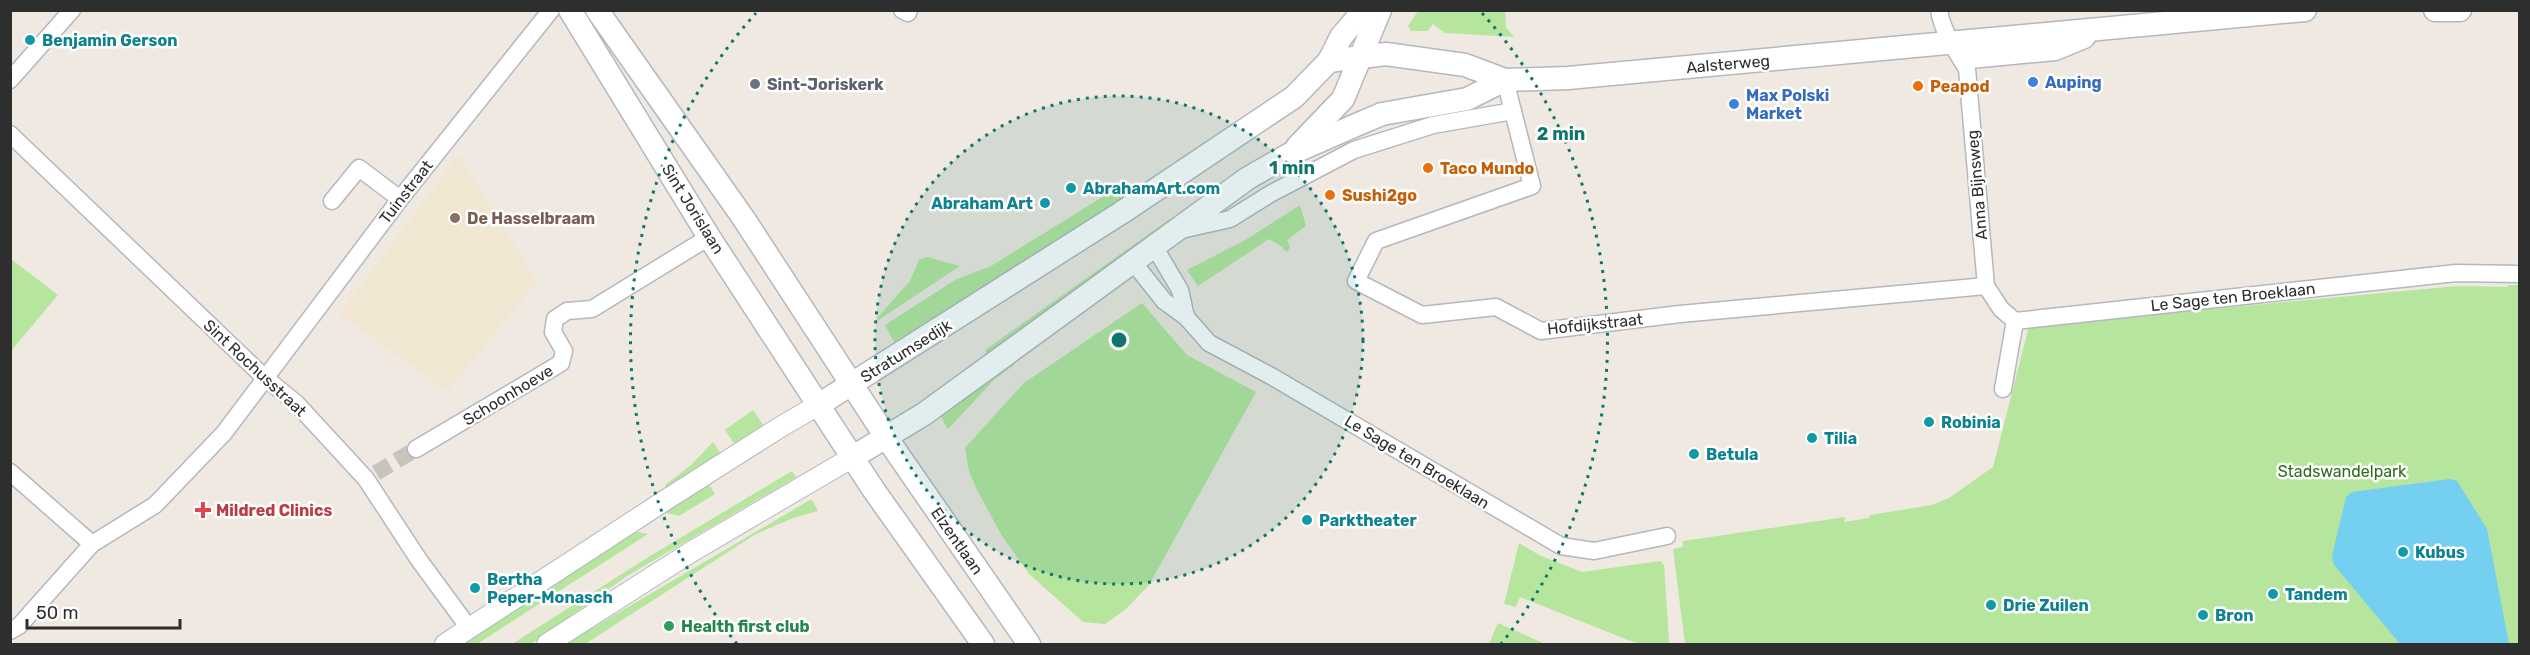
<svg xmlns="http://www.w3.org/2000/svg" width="2530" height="655" font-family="Rubik,sans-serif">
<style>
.education{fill:#f0e6d1}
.green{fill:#b6e59e}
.water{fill:#75cff0}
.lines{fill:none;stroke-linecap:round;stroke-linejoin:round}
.minor-tunnel{stroke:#c8c4bd;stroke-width:16;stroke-dasharray:16 8;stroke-linecap:butt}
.minor-casing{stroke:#b4b7c1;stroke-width:19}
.tertiary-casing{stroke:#b4b7c1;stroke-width:22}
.secondary-casing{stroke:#b4b7c1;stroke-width:25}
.minor{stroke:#fff;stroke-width:16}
.tertiary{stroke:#fff;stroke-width:20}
.secondary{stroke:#fff;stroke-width:22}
.ring{fill:none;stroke:#0f766e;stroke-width:3;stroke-dasharray:3 6}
.culture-dot{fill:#0f9aa8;stroke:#fff;stroke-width:2}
.shop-dot{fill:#3f7fe0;stroke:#fff;stroke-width:2}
.worship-dot{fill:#6b7280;stroke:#fff;stroke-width:2}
.food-dot{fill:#e8710a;stroke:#fff;stroke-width:2}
.education-dot{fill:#8d6e63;stroke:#fff;stroke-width:2}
.health-dot{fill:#e0444e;stroke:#fff;stroke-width:2}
.leisure-dot{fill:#2e9e5b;stroke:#fff;stroke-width:2}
.labels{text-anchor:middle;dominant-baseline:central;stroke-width:5;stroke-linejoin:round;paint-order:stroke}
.culture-label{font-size:16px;font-weight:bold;fill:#0d838f;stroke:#fff;text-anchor:start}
.street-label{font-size:16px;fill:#2e2e2e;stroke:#fff}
.shop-label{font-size:16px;font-weight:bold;fill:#366cbe;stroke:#fff;text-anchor:start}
.worship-label{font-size:16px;font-weight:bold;fill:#5b616d;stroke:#fff;text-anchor:start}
.food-label{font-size:16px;font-weight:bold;fill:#c56008;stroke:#fff;text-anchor:start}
.education-label{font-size:16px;font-weight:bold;fill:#785e54;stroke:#fff;text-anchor:start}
.park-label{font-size:16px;fill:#2c6e1b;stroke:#fff}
.health-label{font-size:16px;font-weight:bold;fill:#be3a42;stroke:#fff;text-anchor:start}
.leisure-label{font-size:16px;font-weight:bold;fill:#27864d;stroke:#fff;text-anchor:start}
.centre{fill:#0f766e;stroke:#fff;stroke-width:3}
.ring-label{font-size:18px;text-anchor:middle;font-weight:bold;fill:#0f766e;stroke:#fff;stroke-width:5;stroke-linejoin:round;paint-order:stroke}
</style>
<rect width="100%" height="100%" fill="#efe9e1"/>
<path class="education" d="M 459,155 L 537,281 L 448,391 L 339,314 Z"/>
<g class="green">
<path d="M 1418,11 L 1505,11 L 1506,27 L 1514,37 L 1445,33 L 1433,24 L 1428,31 L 1411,31 L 1408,26 Z"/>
<path d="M 1122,185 L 1129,195 L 894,342 L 885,325 L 955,280 L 991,266 Z"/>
<path d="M 1300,205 L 1306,226 L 1287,240 L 1290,247 L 1287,252 L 1283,249 L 1283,247 L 1269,239 L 1198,286 L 1187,270 L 1247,239 Z"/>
<path d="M 1170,219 L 1172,222 L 989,356 L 985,350 Z"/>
<path d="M 927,257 L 960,266 L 877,321 L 878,317 L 910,281 L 919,260 Z"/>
<path d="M 11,259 L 58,295 L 11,351 Z"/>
<path d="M 2508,285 L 2519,285 L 2519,644 L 1685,644 L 1673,549 L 1683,547 L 1683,541 L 1845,517 L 1844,522 L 1869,518 L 1870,515 L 1932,505 L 1949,498 L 1993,467 L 2029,326 L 2457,286 L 2508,287 Z"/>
<path d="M 1142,303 L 1187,355 L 1256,392 L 1149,585 L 1125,610 L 1105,624 L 1083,622 L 1029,574 L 1002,536 L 977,490 L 969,471 L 965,448 L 1024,383 Z"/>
<path d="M 1013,361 L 1015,364 L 994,380 L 948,429 L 940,415 Z"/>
<path d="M 753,410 L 764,426 L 735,445 L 725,430 Z"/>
<path d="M 713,442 L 721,454 L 667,488 L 665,485 L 690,466 Z"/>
<path d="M 792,471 L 796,477 L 627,576 L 531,644 L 512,644 L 650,556 Z"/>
<path d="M 708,483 L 715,494 L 679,516 L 663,512 Z"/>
<path d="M 810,500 L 813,501 L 818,511 L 793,518 L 756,534 L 585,644 L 565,644 Z"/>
<path d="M 633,531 L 648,534 L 477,644 L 459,644 Z"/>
<path d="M 1519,543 L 1539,555 L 1582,572 L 1660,561 L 1664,565 L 1669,642 L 1667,644 L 1642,644 L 1628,640 L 1520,597 L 1516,607 L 1504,604 Z"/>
<path d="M 1498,623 L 1545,644 L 1489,644 Z"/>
</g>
<path class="water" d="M 2450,479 L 2457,481 L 2487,529 L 2509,644 L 2400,644 L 2334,565 L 2332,556 L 2346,497 L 2352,492 Z"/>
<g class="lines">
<path class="minor-tunnel" d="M 376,473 L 416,449"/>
<g class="minor-casing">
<g id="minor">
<path d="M 902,10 L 908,13 L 909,10"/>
<path d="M 1939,10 C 1942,31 1956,51 1967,69 L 1986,286 L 2001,309 L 2015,321"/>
<path d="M 10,80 L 72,10"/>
<path d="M 1505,80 L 1532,186 L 1376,241 L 1356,281 L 1422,315 L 1496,307 L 1541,331 L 1680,314 L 1986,286"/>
<path d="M 10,134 L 264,377 L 296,403 L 366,479 L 419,560 L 469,628"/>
<path d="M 332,201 L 359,168 L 400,199"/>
<path d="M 1181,230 L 1230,219 L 1270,194 L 1354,150 L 1433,125 L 1513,111"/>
<path d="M 1154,246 L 1180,290 L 1186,317"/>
<path d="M 1133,262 L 1164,301 L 1186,317 L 1209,343 L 1271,376 L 1561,546 L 1594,551 L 1667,536"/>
<path d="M 2015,321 L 2456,273 L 2520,274"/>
<path d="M 2003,389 L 2015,321"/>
<path d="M 416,449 L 561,363 L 564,351 L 553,332 L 555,319 L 567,311 L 592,309 L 709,237"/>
<path d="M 10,472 L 92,544"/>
<path d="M 10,631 L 19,626 L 92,544 L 155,505 L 224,433 L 400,199 L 551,10"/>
</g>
</g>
<g class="tertiary-casing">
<g id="tertiary">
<path d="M 445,644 L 664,501 L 782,426 L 820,404"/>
<path d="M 547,644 L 691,552 L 853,457"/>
</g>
</g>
<g class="secondary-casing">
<g id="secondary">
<path d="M 570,10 L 709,237 L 873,489 L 983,644"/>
<path d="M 597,10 L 744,219 L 886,437 L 1029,644"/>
<path d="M 2435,10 L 2460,10"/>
<path d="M 1951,42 L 1970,57 L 2055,49 L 2084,37"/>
<path d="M 1329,61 L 1341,37 L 1364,10"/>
<path d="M 1297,147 L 1343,99 L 1380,10"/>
<path d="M 820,404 L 1121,213 L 1294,97 L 1329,61 L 1386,54 L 1465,65 L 1505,80 L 1568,78 L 2305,10"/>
<path d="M 853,457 L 924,414 L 1248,178 L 1290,154 L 1363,122 L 1382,114 L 1467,99 L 1505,80"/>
</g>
</g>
<use href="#minor" class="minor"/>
<use href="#tertiary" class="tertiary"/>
<use href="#secondary" class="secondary"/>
</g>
<circle cx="1119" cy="340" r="244" fill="#0f766e" fill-opacity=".12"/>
<g class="ring">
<circle cx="1119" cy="340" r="244"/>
<path d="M737 644A488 488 0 0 1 756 13M1482 13A488 488 0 0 1 1501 644"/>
</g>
<g class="culture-dot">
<circle cx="30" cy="40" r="6"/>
<circle cx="1071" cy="188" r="6"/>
<circle cx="1045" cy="203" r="6"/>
<circle cx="1929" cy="422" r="6"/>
<circle cx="1812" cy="438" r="6"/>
<circle cx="1694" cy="454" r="6"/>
<circle cx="1307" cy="520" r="6"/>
<circle cx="2403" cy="552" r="6"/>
<circle cx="475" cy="588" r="6"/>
<circle cx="2273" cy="594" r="6"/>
<circle cx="1991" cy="605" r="6"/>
<circle cx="2203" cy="615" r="6"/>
</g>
<g class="shop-dot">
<circle cx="2033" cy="82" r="6"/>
<circle cx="1734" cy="104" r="6"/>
</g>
<circle class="worship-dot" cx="755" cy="84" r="6"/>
<g class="food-dot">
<circle cx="1918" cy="86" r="6"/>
<circle cx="1428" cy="168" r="6"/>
<circle cx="1330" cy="195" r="6"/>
</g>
<circle class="education-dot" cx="455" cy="218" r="6"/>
<path class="health-dot" d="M200 501h6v6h6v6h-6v6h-6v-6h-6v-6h6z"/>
<circle class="leisure-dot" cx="669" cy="626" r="6"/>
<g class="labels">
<g class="culture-label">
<text x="42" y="40">Benjamin Gerson</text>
<text x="1083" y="188">AbrahamArt.com</text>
<text x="1033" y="203" text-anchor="end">Abraham Art</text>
<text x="1941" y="422">Robinia</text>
<text x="1824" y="438">Tilia</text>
<text x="1706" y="454">Betula</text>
<text x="1319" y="520">Parktheater</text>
<text x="2415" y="552">Kubus</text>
<text x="487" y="579">Bertha<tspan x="487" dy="18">Peper-Monasch</tspan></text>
<text x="2285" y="594">Tandem</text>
<text x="2003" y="605">Drie Zuilen</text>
<text x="2215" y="615">Bron</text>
</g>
<g class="street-label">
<text transform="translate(1728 64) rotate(-5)">Aalsterweg</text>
<text transform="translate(1977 185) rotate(-95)">Anna Bijnsweg</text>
<text transform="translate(406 192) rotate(-52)">Tuinstraat</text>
<text transform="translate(693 209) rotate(58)">Sint Jorislaan</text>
<text transform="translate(2233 297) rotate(-6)">Le Sage ten Broeklaan</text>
<text transform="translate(1595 324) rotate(-6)">Hofdijkstraat</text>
<text transform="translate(906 351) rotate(-32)">Stratumsedijk</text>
<text transform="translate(255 368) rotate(43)">Sint Rochusstraat</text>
<text transform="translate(508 395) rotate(-31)">Schoonhoeve</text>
<text transform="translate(1417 462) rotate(31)">Le Sage ten Broeklaan</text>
<text transform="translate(957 541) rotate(55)">Elzentlaan</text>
</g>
<g class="shop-label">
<text x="2045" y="82">Auping</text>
<text x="1746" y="95">Max Polski<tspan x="1746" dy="18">Market</tspan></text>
</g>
<g class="worship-label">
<text x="767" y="84">Sint-Joriskerk</text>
</g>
<g class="food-label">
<text x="1930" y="86">Peapod</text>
<text x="1440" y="168">Taco Mundo</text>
<text x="1342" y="195">Sushi2go</text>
</g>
<g class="education-label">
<text x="467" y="218">De Hasselbraam</text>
</g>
<g class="park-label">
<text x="2342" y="471">Stadswandelpark</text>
</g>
<g class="health-label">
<text x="216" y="510">Mildred Clinics</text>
</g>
<g class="leisure-label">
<text x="681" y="626">Health first club</text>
</g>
</g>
<circle cx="1119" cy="340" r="9" class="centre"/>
<g class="ring-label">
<text x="1561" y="140">2 min</text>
<text x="1292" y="174">1 min</text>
</g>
<rect width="2530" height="655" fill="none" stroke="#2e2e2e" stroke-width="24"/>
<path d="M27 619v9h153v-9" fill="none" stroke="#2e2e2e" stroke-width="3"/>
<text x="36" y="619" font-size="18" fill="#2e2e2e" stroke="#ffffff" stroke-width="4.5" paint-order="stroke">50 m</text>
</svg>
